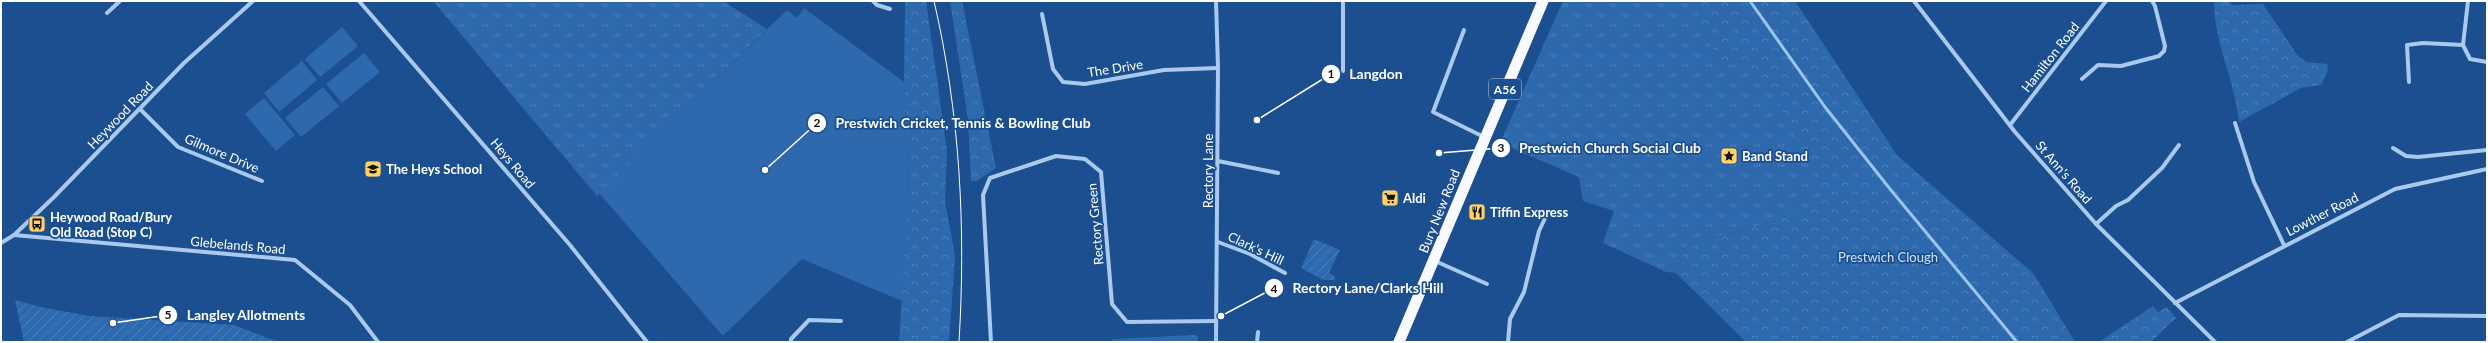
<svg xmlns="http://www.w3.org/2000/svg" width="2488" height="343" font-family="Lato,sans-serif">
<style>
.grass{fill:#2e69ad}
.forest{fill:url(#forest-crowns)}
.park{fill:url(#park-tufts)}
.garden{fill:url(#garden-furrows)}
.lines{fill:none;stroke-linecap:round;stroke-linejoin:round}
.stream{stroke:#9cc4f0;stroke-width:3}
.minor{stroke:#a9c9ee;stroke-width:4}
.trunk{stroke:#f8faff;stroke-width:11}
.tram{stroke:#fff;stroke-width:1}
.labels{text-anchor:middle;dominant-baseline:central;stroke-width:3.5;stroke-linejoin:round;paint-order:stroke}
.shield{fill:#1b4f8f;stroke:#bbcadd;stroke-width:1}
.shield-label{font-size:12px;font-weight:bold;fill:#fff}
.street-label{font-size:13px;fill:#fff;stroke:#1b4f8f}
.poi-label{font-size:13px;font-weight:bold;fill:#fff;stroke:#1b4f8f;text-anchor:start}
.park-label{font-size:13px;fill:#cfe3fa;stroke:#1b4f8f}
.leader{fill:none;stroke:#fff;stroke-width:1.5}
.callout-dot{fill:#fff;stroke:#1b4f8f;stroke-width:1.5}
.mark-label{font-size:12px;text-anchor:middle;font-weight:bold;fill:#111}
.callout-label{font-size:14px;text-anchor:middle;font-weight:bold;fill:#fff;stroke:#1b4f8f;stroke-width:3.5;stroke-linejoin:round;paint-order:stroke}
</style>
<defs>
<pattern id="forest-crowns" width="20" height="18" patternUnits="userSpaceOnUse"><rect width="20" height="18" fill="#2e69ad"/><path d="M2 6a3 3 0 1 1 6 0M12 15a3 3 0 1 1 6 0" fill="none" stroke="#4d80b9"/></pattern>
<pattern id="park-tufts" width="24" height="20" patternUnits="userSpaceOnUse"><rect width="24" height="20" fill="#2e69ad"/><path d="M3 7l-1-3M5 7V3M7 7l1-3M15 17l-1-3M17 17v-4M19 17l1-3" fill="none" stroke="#4d80b9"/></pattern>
<pattern id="garden-furrows" width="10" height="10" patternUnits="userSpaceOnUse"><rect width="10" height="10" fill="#2e69ad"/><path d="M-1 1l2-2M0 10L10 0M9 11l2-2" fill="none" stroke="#4d80b9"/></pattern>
</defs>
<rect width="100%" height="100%" fill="#1b4f8f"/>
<g class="grass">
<path d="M 804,8 L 904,82 L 909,181 L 902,301 L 802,259 L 723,336 L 599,193 L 787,10 L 797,18 Z"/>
<path d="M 342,27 L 358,46 L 320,77 L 305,59 Z"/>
<path d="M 364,53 L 380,72 L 342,103 L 326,84 Z"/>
<path d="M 302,61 L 317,80 L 279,112 L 264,93 Z"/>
<path d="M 323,87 L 339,106 L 301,137 L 285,118 Z"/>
<path d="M 264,98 L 295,135 L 276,151 L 245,114 Z"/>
</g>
<g class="forest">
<path d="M 905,1 L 926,1 L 947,151 L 945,201 L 955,256 L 949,342 L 899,342 L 909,181 L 904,82 Z"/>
<path d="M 950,1 L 962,1 L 996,168 L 977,181 L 971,181 L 968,120 Z"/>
<path d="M 1690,1 L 1795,1 L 1897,155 L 2034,274 L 2075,342 L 1746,342 L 1676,273 L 1687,245 L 1780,220 L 1766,81 L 1717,58 Z"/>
<path d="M 2214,1 L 2230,1 L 2232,5 L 2263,4 L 2298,56 L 2307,62 L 2327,64 L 2328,70 L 2321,85 L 2301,88 L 2239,122 C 2235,81 2214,43 2214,1 Z"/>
<path d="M 2153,306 L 2158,312 L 2167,307 L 2176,318 L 2151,342 L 2099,342 Z"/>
</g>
<g class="park">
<path d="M 433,1 L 723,1 L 767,29 L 597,196 Z"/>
<path d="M 1563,1 L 1690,1 L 1717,58 L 1766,80 L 1828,198 L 1780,220 L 1687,245 L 1676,273 L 1666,272 L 1603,243 L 1614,211 L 1583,201 L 1579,177 L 1500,143 Z"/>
<path d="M 1195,335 L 1198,337 L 1198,342 L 1112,342 L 1112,339 Z"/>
</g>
<g class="garden">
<path d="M 1314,239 L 1340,250 L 1329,273 L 1335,277 L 1335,280 L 1323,280 L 1301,268 Z"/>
<path d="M 15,300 L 41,307 L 89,316 L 234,325 L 278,342 L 24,342 Z"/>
</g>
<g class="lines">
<path class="stream" d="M 1750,1 L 1825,107 L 1890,189 L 2017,342"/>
<g class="minor">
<path d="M 359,1 L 570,245 L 647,342"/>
<path d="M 873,1 L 877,5 L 890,9"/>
<path d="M 1914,1 L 2015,132 L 2096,224 L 2215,342"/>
<path d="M 2468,1 L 2463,45 L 2470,59 L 2487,62"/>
<path d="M 107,13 L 120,1"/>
<path d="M 1042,14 L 1053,69 L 1063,82 L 1085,84 L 1164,70 L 1218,68"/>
<path d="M 1464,30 L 1433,112 L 1484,137"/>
<path d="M 1343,71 L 1343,1"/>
<path d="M 2082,79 L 2098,65 L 2121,66 L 2159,56 L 2164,51 L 2165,46 L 2155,6 L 2152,1"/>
<path d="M 2409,82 L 2407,45 L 2423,43 L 2463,45"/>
<path d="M 140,109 L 178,147 L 262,181"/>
<path d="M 2235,123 L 2254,182 L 2284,245"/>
<path d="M 2010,125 L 2106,1"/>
<path d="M 2393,148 L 2406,156 L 2418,157 L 2487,150"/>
<path d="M 1218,161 L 1278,173"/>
<path d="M 2096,224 L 2116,206 L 2128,200 L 2162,168 L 2179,145"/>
<path d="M 14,235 L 295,260 L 350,305 L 378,342"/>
<path d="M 1218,242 L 1250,254 L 1285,273"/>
<path d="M 1,243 L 14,235 L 53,198 L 184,63 L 253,1"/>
<path d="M 1435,261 L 1487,284"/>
<path d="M 2175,303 L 2395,189 L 2487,169"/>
<path d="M 791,342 L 791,339 L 809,320 L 841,321"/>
<path d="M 991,342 L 983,195 L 990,178 L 1056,156 L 1085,159 L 1101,172 L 1112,304 L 1127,322 L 1216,321"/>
<path d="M 1216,342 L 1218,68 L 1216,1"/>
<path d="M 1257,342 L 1258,332"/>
<path d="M 1508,342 L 1510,319 L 1524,292 L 1539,231 L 1548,212"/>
<path d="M 2347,342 L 2399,315 L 2487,316"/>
</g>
<path class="trunk" d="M 1399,342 L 1543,1"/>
<path class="tram" d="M 934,1 C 960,113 966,228 959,342"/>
</g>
<defs>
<g id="sight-square" transform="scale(0.9)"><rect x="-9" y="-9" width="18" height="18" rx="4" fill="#ffd166" stroke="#1b4f8f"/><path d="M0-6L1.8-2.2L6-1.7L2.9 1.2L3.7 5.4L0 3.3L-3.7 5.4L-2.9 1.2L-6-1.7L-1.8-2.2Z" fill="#111"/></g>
<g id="school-square" transform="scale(0.9)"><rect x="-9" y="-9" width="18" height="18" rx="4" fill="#ffd166" stroke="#1b4f8f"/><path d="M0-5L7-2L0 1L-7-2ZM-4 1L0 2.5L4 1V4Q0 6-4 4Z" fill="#111"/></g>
<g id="supermarket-square" transform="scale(0.9)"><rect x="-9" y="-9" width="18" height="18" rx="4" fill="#ffd166" stroke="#1b4f8f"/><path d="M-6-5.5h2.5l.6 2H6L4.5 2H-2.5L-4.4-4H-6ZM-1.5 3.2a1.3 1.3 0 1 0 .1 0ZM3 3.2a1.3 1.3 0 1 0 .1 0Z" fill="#111"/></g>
<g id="restaurant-square" transform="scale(0.9)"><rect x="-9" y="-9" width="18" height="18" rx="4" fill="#ffd166" stroke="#1b4f8f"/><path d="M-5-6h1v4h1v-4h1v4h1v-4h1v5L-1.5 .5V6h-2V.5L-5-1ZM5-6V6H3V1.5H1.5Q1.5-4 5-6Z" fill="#111"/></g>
<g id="bus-square" transform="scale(0.9)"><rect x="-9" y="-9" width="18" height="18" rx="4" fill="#ffd166" stroke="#1b4f8f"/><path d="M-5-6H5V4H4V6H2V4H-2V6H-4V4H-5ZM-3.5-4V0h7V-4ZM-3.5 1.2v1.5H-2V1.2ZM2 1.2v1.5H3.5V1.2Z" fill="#111"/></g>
</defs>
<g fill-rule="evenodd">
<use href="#sight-square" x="1729" y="156"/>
<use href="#school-square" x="373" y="169"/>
<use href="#supermarket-square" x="1390" y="198"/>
<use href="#restaurant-square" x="1477" y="212"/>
<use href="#bus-square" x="37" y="224"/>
</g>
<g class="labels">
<rect class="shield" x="1489" y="79" width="32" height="20" rx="3"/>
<g class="shield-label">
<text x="1505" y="89">A56</text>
</g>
<g class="street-label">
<text transform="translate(2050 57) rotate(-52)">Hamilton Road</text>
<text transform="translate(1115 68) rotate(-9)">The Drive</text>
<text transform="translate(120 115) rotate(-46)">Heywood Road</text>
<text transform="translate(222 153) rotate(23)">Gilmore Drive</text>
<text transform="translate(513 163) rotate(50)">Heys Road</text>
<text transform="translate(1208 171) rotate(-90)">Rectory Lane</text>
<text transform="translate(2064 172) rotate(49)">St Ann's Road</text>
<text transform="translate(1439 211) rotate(-68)">Bury New Road</text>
<text transform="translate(2322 214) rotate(-27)">Lowther Road</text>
<text transform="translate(1095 224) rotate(-95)">Rectory Green</text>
<text transform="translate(238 245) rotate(5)">Glebelands Road</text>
<text transform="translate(1256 248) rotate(25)">Clark's Hill</text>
</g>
<g class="poi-label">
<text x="1742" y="156">Band Stand</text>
<text x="386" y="169">The Heys School</text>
<text x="1403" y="198">Aldi</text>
<text x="1490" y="212">Tiffin Express</text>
<text x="50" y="217">Heywood Road/Bury<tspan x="50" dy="15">Old Road (Stop C)</tspan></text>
</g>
<g class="park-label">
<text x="1888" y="257">Prestwich Clough</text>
</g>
</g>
<path class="leader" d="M1257 120L1331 74M765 170L817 123M1439 153L1501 148M1221 316L1274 288M113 323L168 315"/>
<g class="callout-dot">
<circle cx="1257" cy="120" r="4"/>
<circle cx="765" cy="170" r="4"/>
<circle cx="1439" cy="153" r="4"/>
<circle cx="1221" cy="316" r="4"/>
<circle cx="113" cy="323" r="4"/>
<circle cx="1331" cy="74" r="10"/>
<circle cx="817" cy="123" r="10"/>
<circle cx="1501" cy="148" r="10"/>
<circle cx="1274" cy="288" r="10"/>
<circle cx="168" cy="315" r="10"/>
</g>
<g class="mark-label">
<text x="1331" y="78">1</text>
<text x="817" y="127">2</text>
<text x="1501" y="152">3</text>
<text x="1274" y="293">4</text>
<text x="168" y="319">5</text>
</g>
<g class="callout-label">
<text x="1376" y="79">Langdon</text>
<text x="963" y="128">Prestwich Cricket, Tennis &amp; Bowling Club</text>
<text x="1610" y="153">Prestwich Church Social Club</text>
<text x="1368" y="293">Rectory Lane/Clarks Hill</text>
<text x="246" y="320">Langley Allotments</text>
</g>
<rect width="2488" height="343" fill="none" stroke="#ffffff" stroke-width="4"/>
</svg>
